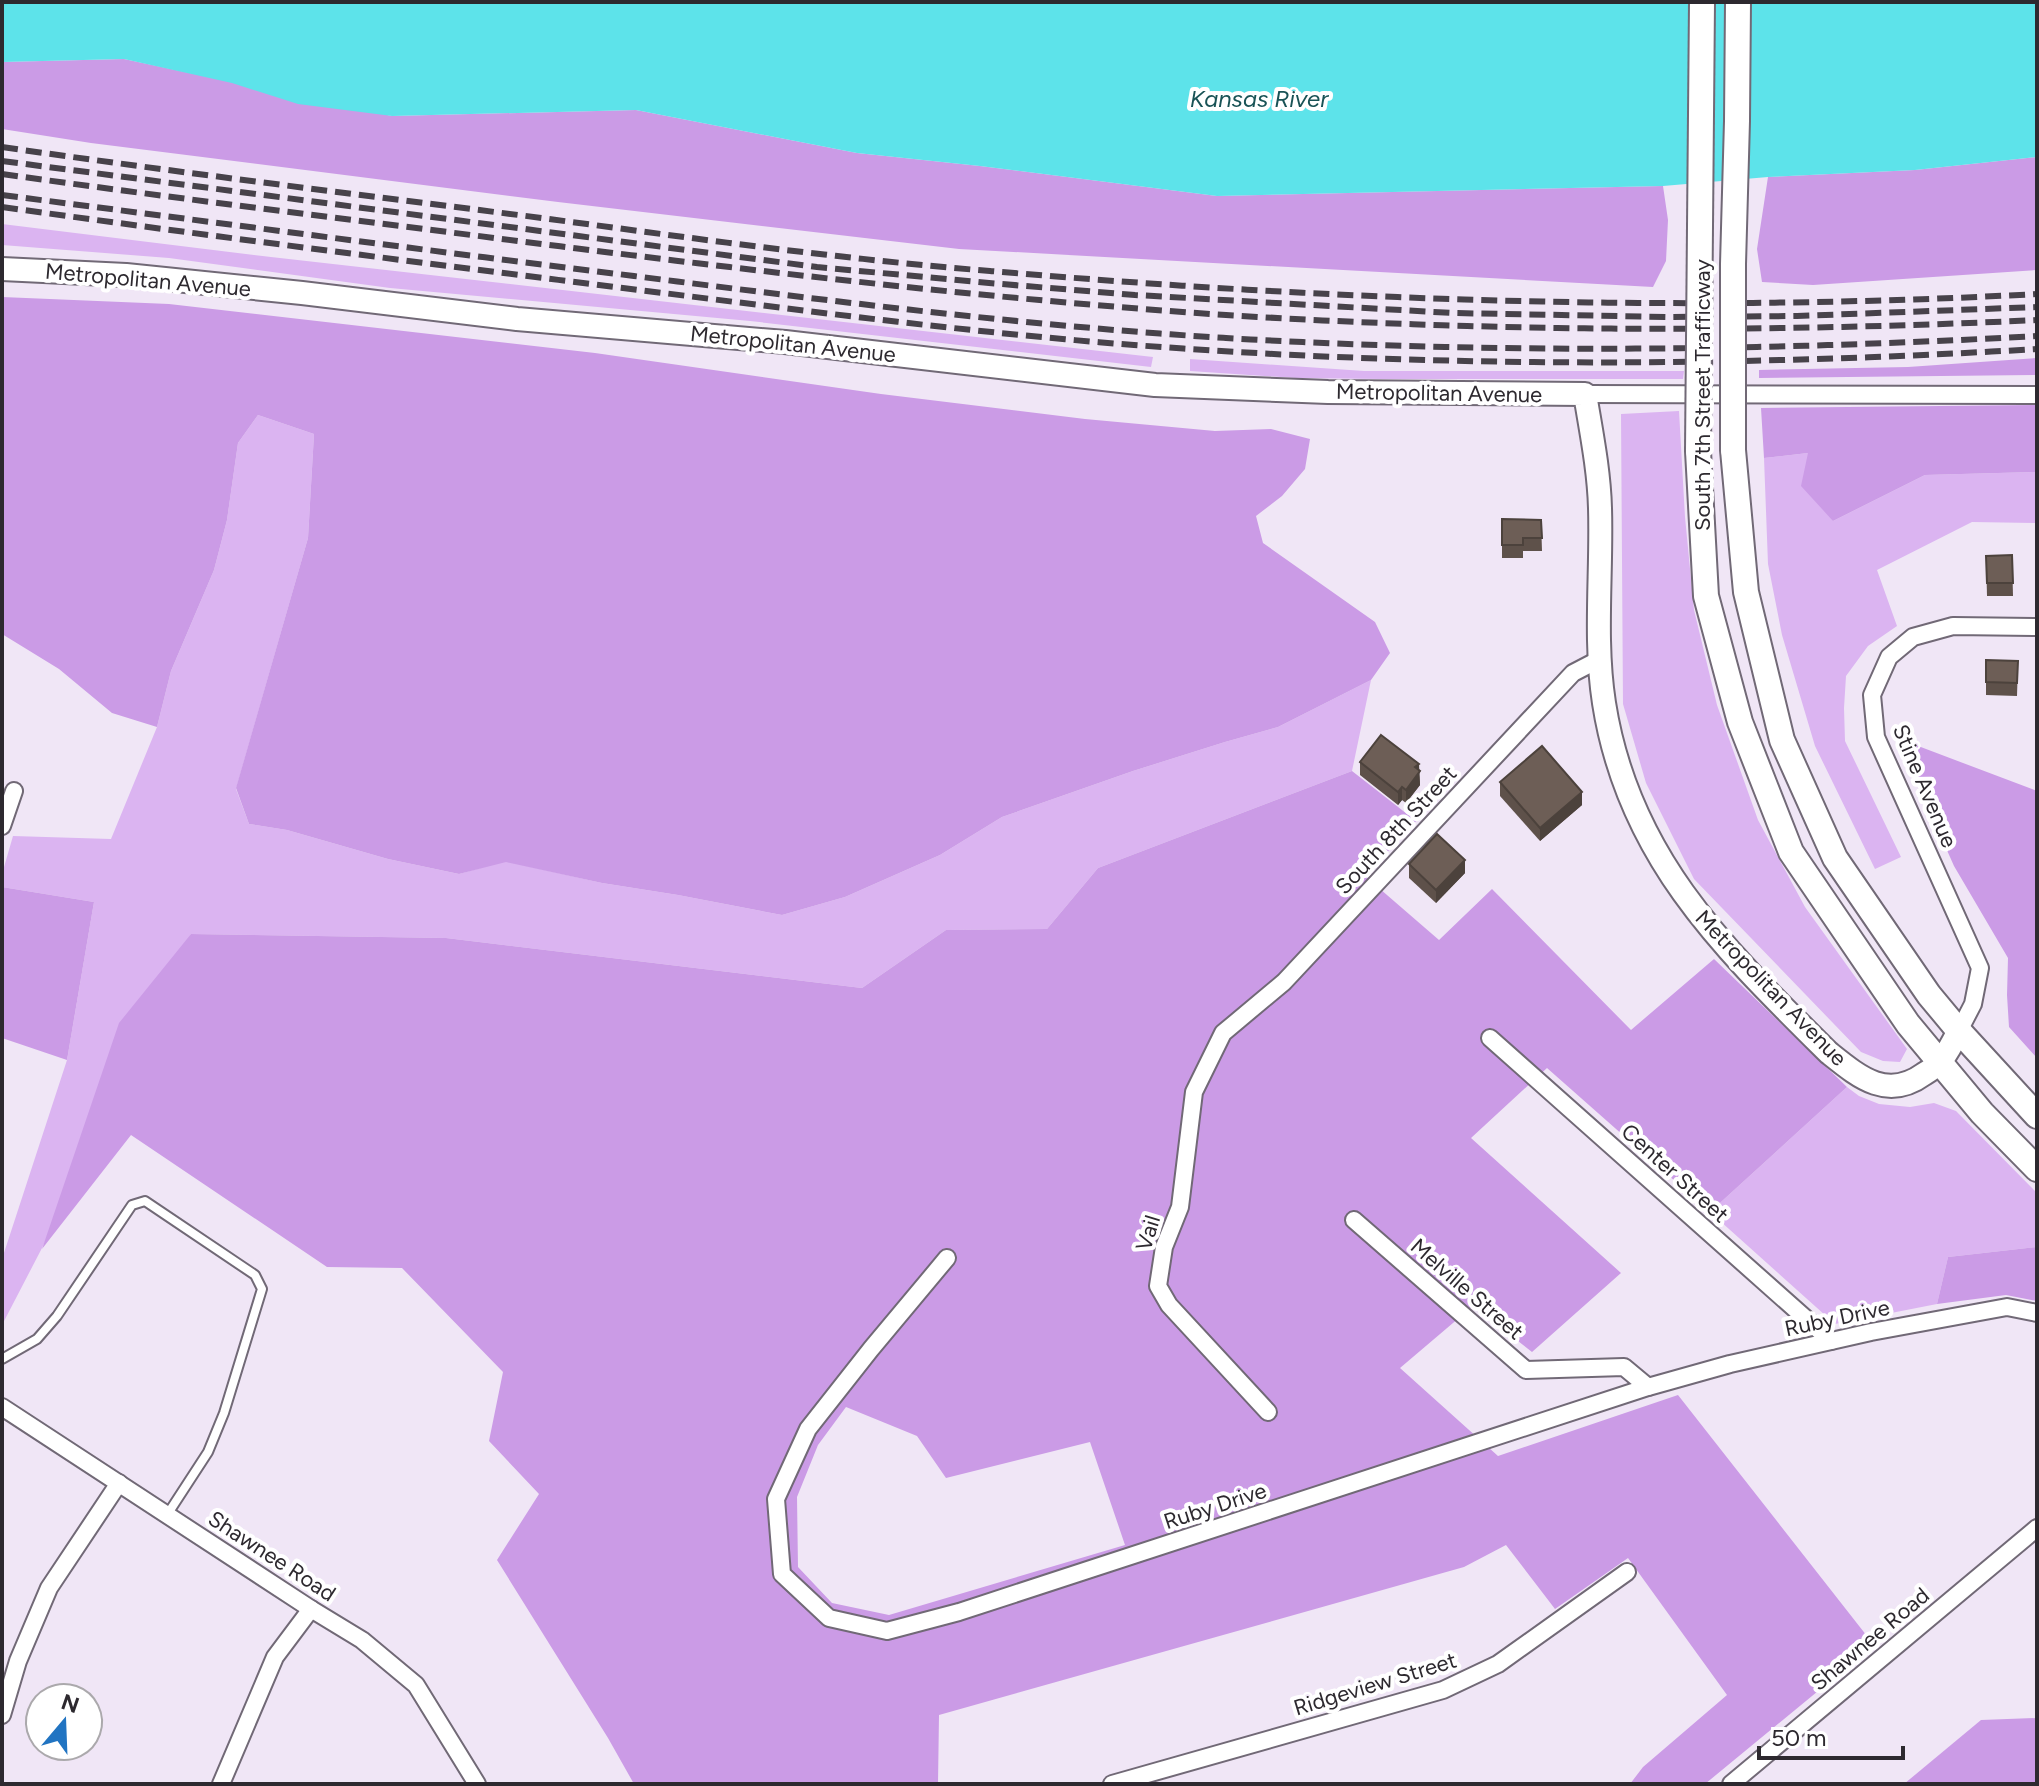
<svg xmlns="http://www.w3.org/2000/svg" width="2039" height="1786" font-family="Figtree,sans-serif">
<style>
.green{fill:#dbb4f1}
.forest{fill:#cb9be6;fill-rule:evenodd}
.water{fill:#5de3ea}
.lines{fill:none;stroke-linecap:round;stroke-linejoin:round}
.service-casing{stroke:#716976;stroke-width:12}
.minor-casing{stroke:#716976;stroke-width:20}
.secondary-casing{stroke:#716976;stroke-width:26}
.primary-casing{stroke:#716976;stroke-width:28}
.service{stroke:#fff;stroke-width:8}
.minor{stroke:#fff;stroke-width:16}
.secondary{stroke:#fff;stroke-width:22}
.primary{stroke:#fff;stroke-width:24}
.rail{stroke:#47424a;stroke-width:6;stroke-dasharray:16 8;stroke-linecap:butt}
.primary-bridge-casing{stroke:#716976;stroke-width:28;stroke-linecap:butt}
.primary-bridge{stroke:#fff;stroke-width:24}
.wall{fill:#5e514a}
.shaded-wall{fill:#4c423c}
.building{fill:#6d5e56;stroke:#4c423c;stroke-width:2}
.labels{text-anchor:middle;dominant-baseline:central;stroke-width:8;stroke-linejoin:round;paint-order:stroke}
.street-label{font-size:22px;fill:#2d292f;stroke:#fff}
.water-label{font-size:24px;font-style:italic;fill:#195356;stroke:#fff}
</style>
<rect width="100%" height="100%" fill="#f0e6f6"/>
<g class="green">
<path d="M 2,224 L 271,257 L 1153,357 L 1151,367 L 750,321 L 390,288 L 169,258 L 2,245 Z"/>
<path d="M 1190,359 L 1364,371 L 1684,371 L 1683,379 L 1382,379 L 1295,378 L 1190,371 Z"/>
<path d="M 1679,411 L 1685,517 L 1694,610 L 1717,705 L 1758,820 L 1805,907 L 1907,1049 L 1900,1062 L 1883,1061 L 1861,1052 L 1694,879 L 1646,783 L 1623,704 L 1621,414 Z"/>
<path d="M 258,415 L 314,434 L 308,538 L 236,789 L 249,824 L 287,830 L 388,859 L 459,874 L 505,861 L 602,883 L 678,895 L 782,915 L 845,897 L 940,855 L 1002,817 L 1133,771 L 1225,742 L 1278,727 L 1371,680 L 1352,771 L 1098,868 L 1047,929 L 946,930 L 862,988 L 446,938 L 191,934 L 42,1248 L 2,1325 L 2,1259 L 67,1060 L 94,902 L 2,887 L 2,874 L 13,836 L 111,839 L 157,727 L 171,671 L 214,570 L 227,520 L 238,443 Z"/>
<path d="M 1808,453 L 1833,521 L 1925,475 L 2037,472 L 2037,523 L 1972,522 L 1877,570 L 1897,626 L 1868,646 L 1846,676 L 1844,708 L 1845,741 L 1901,857 L 1875,869 L 1815,746 L 1782,635 L 1768,564 L 1764,458 Z"/>
<path d="M 1847,1087 L 1859,1096 L 1879,1104 L 1910,1107 L 1934,1103 L 1956,1111 L 2037,1193 L 2037,1247 L 1948,1257 L 1937,1304 L 1835,1324 L 1710,1212 Z"/>
</g>
<g class="forest">
<path d="M 124,59 L 392,116 L 636,110 L 857,153 L 980,166 L 1217,196 L 1663,186 L 1668,220 L 1666,261 L 1653,287 L 959,249 L 558,202 L 91,143 L 2,129 L 2,62 Z"/>
<path d="M 2037,157 L 2037,270 L 1813,285 L 1762,282 L 1757,249 L 1768,177 L 1915,170 Z"/>
<path d="M 2,297 L 169,304 L 595,353 L 881,394 L 1085,419 L 1215,431 L 1271,429 L 1310,439 L 1305,469 L 1282,496 L 1256,516 L 1263,543 L 1375,622 L 1390,653 L 1371,680 L 1278,727 L 1225,742 L 1133,771 L 1002,817 L 940,855 L 845,897 L 782,915 L 678,895 L 602,883 L 506,862 L 459,874 L 388,859 L 287,830 L 249,824 L 236,788 L 308,538 L 314,434 L 258,415 L 238,443 L 227,520 L 214,570 L 171,671 L 157,727 L 112,713 L 59,669 L 2,634 Z"/>
<path d="M 2037,358 L 2037,375 L 1759,378 L 1759,370 L 1908,367 Z"/>
<path d="M 2037,405 L 2037,472 L 1925,475 L 1833,521 L 1801,486 L 1808,453 L 1764,458 L 1761,408 Z"/>
<path d="M 1897,738 L 2037,791 L 2037,1058 L 2009,1027 L 2007,995 L 2008,958 L 1954,866 Z"/>
<path d="M 1352,771 L 1416,821 L 1365,876 L 1439,940 L 1492,889 L 1631,1030 L 1714,959 L 1847,1087 L 1710,1212 L 1547,1068 L 1471,1138 L 1621,1273 L 1532,1352 L 1473,1306 L 1400,1368 L 1498,1456 L 1678,1395 L 1874,1645 L 1705,1784 L 1630,1784 L 1643,1767 L 1727,1695 L 1628,1558 L 1555,1609 L 1506,1545 L 1464,1567 L 939,1715 L 938,1784 L 634,1784 L 608,1738 L 497,1560 L 539,1494 L 489,1441 L 503,1372 L 402,1268 L 327,1267 L 131,1135 L 42,1249 L 119,1023 L 191,934 L 446,938 L 862,988 L 946,930 L 1047,929 L 1098,868 ZM 846,1407 L 917,1436 L 946,1478 L 1090,1442 L 1125,1545 L 889,1615 L 832,1603 L 798,1567 L 797,1497 L 818,1445 Z"/>
<path d="M 2,887 L 94,902 L 67,1060 L 2,1038 Z"/>
<path d="M 2037,1247 L 2037,1301 L 2006,1295 L 1937,1304 L 1948,1257 Z"/>
<path d="M 2037,1718 L 2037,1784 L 1904,1784 L 1981,1720 Z"/>
</g>
<path class="water" d="M 2,2 L 2037,2 L 2037,157 L 1915,170 L 1768,177 L 1663,186 L 1217,196 L 980,166 L 857,153 L 636,110 L 392,116 L 298,104 L 232,83 L 124,59 L 2,62 Z"/>
<g class="lines">
<g class="service-casing">
<path id="service" d="M 2,1359 L 37,1339 L 57,1316 L 132,1205 L 145,1201 L 255,1275 L 262,1289 L 224,1413 L 208,1452 L 167,1515"/>
</g>
<g class="minor-casing">
<g id="minor">
<path d="M 1585,394 L 2037,395"/>
<path d="M 2,826 L 14,791"/>
<path d="M 1959,1031 L 1973,1004 L 1980,968 L 1876,737 L 1872,695 L 1889,657 L 1913,637 L 1953,626 L 2037,627"/>
<path d="M 1490,1038 L 1831,1341"/>
<path d="M 1354,1220 L 1526,1370 L 1624,1367 L 1648,1387"/>
<path d="M 947,1258 L 871,1349 L 808,1429 L 776,1499 L 782,1574 L 829,1618 L 887,1631 L 959,1612 L 1648,1387 L 1730,1364 L 1871,1332 L 2007,1307 L 2037,1313"/>
<path d="M 2,1407 L 311,1609 L 362,1640 L 416,1685 L 477,1784"/>
<path d="M 1268,1412 L 1169,1305 L 1158,1286 L 1164,1247 L 1180,1207 L 1194,1092 L 1223,1033 L 1284,982 L 1573,673 L 1600,659"/>
<path d="M 2,1715 L 18,1661 L 49,1588 L 119,1483"/>
<path d="M 221,1784 L 275,1657 L 311,1609"/>
<path d="M 1112,1784 L 1443,1690 L 1498,1664 L 1627,1572"/>
<path d="M 1731,1784 L 2037,1528"/>
</g>
</g>
<g class="secondary-casing">
<path id="secondary" d="M 2,269 L 126,275 L 302,293 L 517,319 L 785,342 L 1155,385 L 1328,392 L 1585,394 C 1591,431 1599,470 1600,508 C 1602,572 1594,639 1604,703 C 1628,857 1724,949 1829,1053 C 1859,1077 1887,1101 1924,1074 C 1929,1071 1935,1067 1939,1063 C 1947,1055 1953,1041 1959,1031"/>
</g>
<g class="primary-casing">
<g id="primary">
<path d="M 1733,450 L 1746,592 L 1782,740 L 1835,858 L 1929,995 L 1959,1031 L 2037,1116"/>
<path d="M 1698,451 L 1706,596 L 1740,722 L 1791,852 L 1908,1024 L 1982,1113 L 2037,1169"/>
</g>
</g>
<use href="#service" class="service"/>
<use href="#minor" class="minor"/>
<use href="#secondary" class="secondary"/>
<use href="#primary" class="primary"/>
<g class="rail">
<path d="M 2,147 C 182,173 362,195 542,218 C 691,238 840,259 990,271 C 1338,301 1688,313 2037,294"/>
<path d="M 2,161 L 817,267 L 989,283 L 1135,295 L 1453,313 L 1668,317 L 1797,316 L 2037,307"/>
<path d="M 2,174 C 158,196 314,215 471,235 C 722,267 973,298 1226,315 C 1496,332 1767,333 2037,320"/>
<path d="M 2,195 C 212,222 423,250 634,276 C 831,301 1028,326 1226,338 C 1496,354 1767,351 2037,336"/>
<path d="M 2,207 C 209,236 416,262 623,288 C 793,309 963,332 1134,345 C 1434,368 1736,367 2037,349"/>
</g>
<g class="primary-bridge-casing">
<g id="primary-bridge">
<path d="M 1733,450 L 1733,264 L 1737,121 L 1738,2"/>
<path d="M 1698,451 L 1702,2"/>
</g>
</g>
<use href="#primary-bridge" class="primary-bridge"/>
</g>
<g class="wall">
<path d="M 1502,519 L 1541,520 L 1542,551 L 1523,551 L 1523,558 L 1502,558 Z"/>
<path d="M 2012,555 L 2013,596 L 1987,596 L 1986,556 Z"/>
<path d="M 1986,660 L 2018,661 L 2017,696 L 1986,695 Z"/>
<path d="M 1360,762 L 1419,770 L 1420,785 L 1406,803 L 1402,800 L 1398,805 L 1360,775 Z"/>
<path d="M 1500,782 L 1582,805 L 1540,841 L 1500,796 Z"/>
<path d="M 1409,864 L 1465,873 L 1436,903 L 1409,878 Z"/>
</g>
<g class="shaded-wall">
<path d="M 1419,764 L 1420,785 L 1406,803 L 1406,790 L 1415,767 Z"/>
<path d="M 1402,787 L 1402,800 L 1398,805 L 1398,792 Z"/>
<path d="M 1582,792 L 1582,805 L 1540,841 L 1540,828 Z"/>
<path d="M 1465,860 L 1465,873 L 1436,903 L 1436,890 Z"/>
</g>
<g class="building">
<path d="M 1502,519 L 1541,520 L 1542,538 L 1523,538 L 1523,545 L 1502,545 Z"/>
<path d="M 2012,555 L 2013,583 L 1987,583 L 1986,556 Z"/>
<path d="M 1986,660 L 2018,661 L 2017,683 L 1986,682 Z"/>
<path d="M 1381,735 L 1419,764 L 1415,767 L 1420,771 L 1406,790 L 1402,787 L 1398,792 L 1360,762 Z"/>
<path d="M 1542,746 L 1582,792 L 1540,828 L 1500,782 Z"/>
<path d="M 1437,834 L 1465,860 L 1436,890 L 1409,864 Z"/>
</g>
<g class="labels">
<g class="street-label">
<text transform="translate(148 280) rotate(5)">Metropolitan Avenue</text>
<text transform="translate(793 344) rotate(6)">Metropolitan Avenue</text>
<text transform="translate(1439 393) rotate(1)">Metropolitan Avenue</text>
<text transform="translate(1702 395) rotate(-90)">South 7th Street Trafficway</text>
<text transform="translate(1925 786) rotate(67)">Stine Avenue</text>
<text transform="translate(1396 830) rotate(-47)">South 8th Street</text>
<text transform="translate(1771 988) rotate(46)">Metropolitan Avenue</text>
<text transform="translate(1675 1173) rotate(42)">Center Street</text>
<text transform="translate(1148 1233) rotate(-73)">Vail</text>
<text transform="translate(1467 1289) rotate(41)">Melville Street</text>
<text transform="translate(1837 1318) rotate(-12)">Ruby Drive</text>
<text transform="translate(1215 1506) rotate(-18)">Ruby Drive</text>
<text transform="translate(272 1556) rotate(33)">Shawnee Road</text>
<text transform="translate(1870 1639) rotate(-40)">Shawnee Road</text>
<text transform="translate(1375 1684) rotate(-17)">Ridgeview Street</text>
</g>
<g class="water-label">
<text x="1259" y="98">Kansas River</text>
</g>
</g>
<rect width="2039" height="1786" fill="none" stroke="#2d292f" stroke-width="8"/>
<g transform="translate(64 1722) rotate(19)"><circle r="38" fill="#ffffff" stroke="#aba9ac" stroke-width="2"/>
<path d="M0-6L14 30L0 20L-14 30Z" fill="#2174c2"/>
<text y="-12" font-size="22" font-weight="bold" text-anchor="middle" fill="#2d292f">N</text>
</g>
<path d="M1759 1746v12h144v-12" fill="none" stroke="#2d292f" stroke-width="4"/>
<text x="1771" y="1746" font-size="24" fill="#2d292f" stroke="#ffffff" stroke-width="6" paint-order="stroke">50 m</text>
</svg>
